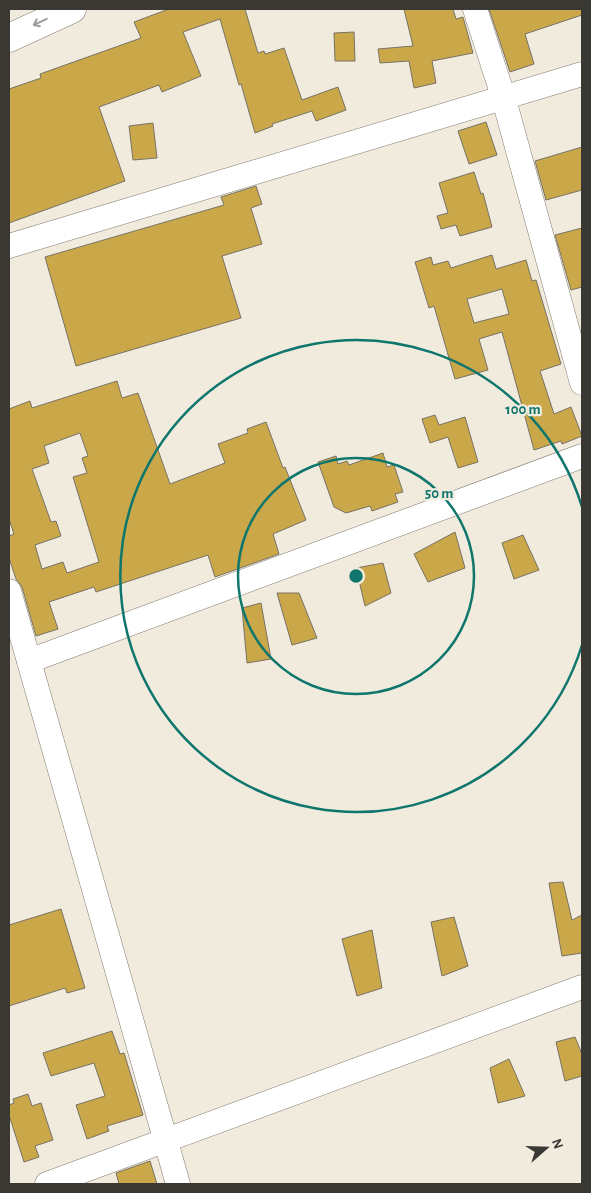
<svg xmlns="http://www.w3.org/2000/svg" width="591" height="1193" font-family="'Alegreya Sans',sans-serif">
<style>
.building{fill:#caa849;stroke:#777266;fill-rule:evenodd}
.lines{fill:none;stroke-linecap:round;stroke-linejoin:round}
.minor-casing{stroke:#807b6e;stroke-width:25}
.highway-casing{stroke:#807b6e;stroke-width:29}
.minor{stroke:#fff;stroke-width:24}
.highway{stroke:#fff;stroke-width:28}
.oneway{stroke:#9c9c99}
.ring{fill:none;stroke:#0f766e;stroke-width:2.5}
.centre{fill:#0f766e;stroke:#f1ebdd;stroke-width:2.5}
.ring-label{font-size:15px;text-anchor:middle;font-weight:bold;fill:#0f766e;stroke:#f1ebdd;stroke-width:4.5;stroke-linejoin:round;paint-order:stroke}
</style>
<rect width="100%" height="100%" fill="#f1ebdd"/>
<g class="building">
<path d="M 169,9 L 245,9 L 258,53 L 264,51 L 265,54 L 284,48 L 302,100 L 338,87 L 346,110 L 316,121 L 312,111 L 272,124 L 273,126 L 255,133 L 241,84 L 239,85 L 220,19 L 183,32 L 201,76 L 162,92 L 159,85 L 99,107 L 125,181 L 9,223 L 9,89 L 41,78 L 40,74 L 141,38 L 134,22 Z"/>
<path d="M 404,9 L 453,9 L 456,19 L 463,17 L 473,53 L 432,61 L 436,83 L 414,88 L 409,61 L 380,63 L 378,49 L 413,46 Z"/>
<path d="M 489,9 L 582,9 L 582,15 L 525,34 L 534,64 L 510,72 Z"/>
<path d="M 354,32 L 355,61 L 335,61 L 334,33 Z"/>
<path d="M 486,122 L 497,155 L 469,164 L 458,131 Z"/>
<path d="M 153,123 L 157,158 L 133,160 L 129,126 Z"/>
<path d="M 582,147 L 582,190 L 546,200 L 535,161 Z"/>
<path d="M 474,172 L 481,194 L 483,193 L 492,227 L 460,236 L 456,225 L 441,229 L 437,216 L 448,213 L 439,183 Z"/>
<path d="M 256,186 L 262,204 L 251,208 L 262,244 L 222,256 L 241,318 L 76,366 L 45,257 L 224,205 L 221,197 Z"/>
<path d="M 582,228 L 582,287 L 571,290 L 555,235 Z"/>
<path d="M 492,255 L 496,269 L 526,260 L 532,281 L 536,280 L 561,364 L 540,371 L 554,414 L 571,407 L 582,436 L 562,444 L 561,441 L 534,450 L 502,332 L 479,339 L 488,370 L 455,379 L 434,306 L 429,308 L 415,262 L 431,257 L 433,265 L 448,261 L 451,268 ZM 502,289 L 509,314 L 474,323 L 467,299 Z"/>
<path d="M 117,381 L 122,398 L 138,393 L 170,484 L 225,463 L 218,444 L 248,433 L 247,429 L 266,422 L 283,468 L 285,467 L 306,520 L 273,534 L 279,554 L 215,577 L 208,555 L 96,592 L 94,587 L 49,602 L 58,629 L 36,636 L 22,587 L 16,579 L 9,558 L 9,536 L 14,534 L 9,519 L 9,409 L 30,401 L 32,408 ZM 80,433 L 88,456 L 82,458 L 87,473 L 73,477 L 99,562 L 67,573 L 63,562 L 42,569 L 35,545 L 61,536 L 56,521 L 51,522 L 32,469 L 49,463 L 44,446 Z"/>
<path d="M 435,415 L 439,425 L 465,417 L 478,462 L 458,468 L 448,437 L 430,443 L 422,419 Z"/>
<path d="M 383,453 L 387,467 L 394,465 L 403,492 L 395,494 L 398,502 L 372,511 L 370,506 L 346,513 L 334,507 L 318,462 L 336,456 L 338,464 L 347,461 L 349,465 Z"/>
<path d="M 455,532 L 465,568 L 428,582 L 414,554 Z"/>
<path d="M 523,535 L 539,570 L 514,579 L 502,543 Z"/>
<path d="M 383,563 L 391,593 L 365,606 L 356,568 Z"/>
<path d="M 277,593 L 299,593 L 317,638 L 292,645 Z"/>
<path d="M 261,603 L 271,659 L 247,663 L 242,608 Z"/>
<path d="M 563,882 L 572,920 L 582,915 L 582,953 L 562,956 L 549,883 Z"/>
<path d="M 61,909 L 85,988 L 67,993 L 65,988 L 9,1006 L 9,925 Z"/>
<path d="M 454,917 L 468,966 L 442,976 L 431,922 Z"/>
<path d="M 372,930 L 382,988 L 357,996 L 342,939 Z"/>
<path d="M 112,1031 L 120,1054 L 124,1053 L 143,1115 L 107,1126 L 109,1131 L 87,1139 L 76,1105 L 105,1096 L 94,1063 L 51,1076 L 43,1053 Z"/>
<path d="M 575,1037 L 582,1054 L 582,1076 L 565,1081 L 556,1042 Z"/>
<path d="M 509,1059 L 525,1096 L 498,1103 L 490,1068 Z"/>
<path d="M 28,1094 L 32,1106 L 41,1103 L 53,1140 L 35,1146 L 39,1157 L 24,1162 L 9,1115 L 9,1105 L 14,1103 L 13,1099 Z"/>
<path d="M 150,1161 L 157,1184 L 119,1184 L 116,1173 Z"/>
</g>
<g class="lines">
<g class="minor-casing">
<g id="minor">
<path d="M 475,9 L 503,96 L 582,383"/>
<path d="M 9,246 L 582,74"/>
<path d="M 9,591 L 178,1184"/>
<path d="M 29,661 L 582,456"/>
<path d="M 47,1184 L 582,987"/>
</g>
</g>
<g class="highway-casing">
<path id="highway" d="M 9,38 L 72,9"/>
</g>
<use href="#minor" class="minor"/>
<use href="#highway" class="highway"/>
</g>
<defs><path id="oneway-shaft" d="M-6 0H5M1.5-3L5.5 0L1.5 3" fill="none" stroke-width="1.6" stroke-linecap="round" stroke-linejoin="round" transform="scale(1.25)"/></defs>
<use class="oneway" href="#oneway-shaft" transform="translate(40 22) rotate(155)"/>
<g class="ring">
<circle cx="356" cy="576" r="118"/>
<path d="M582 645A236 236 0 1 1 582 507"/>
</g>
<circle cx="356" cy="576" r="8" class="centre"/>
<g class="ring-label">
<text x="523" y="414">100 m</text>
<text x="439" y="498">50 m</text>
</g>
<rect width="591" height="1193" fill="none" stroke="#3a3833" stroke-width="20"/>
<g transform="translate(546 1148) rotate(70)" stroke="#f1ebdd" stroke-width="4" paint-order="stroke">
<path d="M0-4L9 19L0 12L-9 19Z" fill="#3a3833"/>
<text y="-8" font-size="14" font-weight="bold" text-anchor="middle" fill="#3a3833">N</text>
</g>
</svg>
